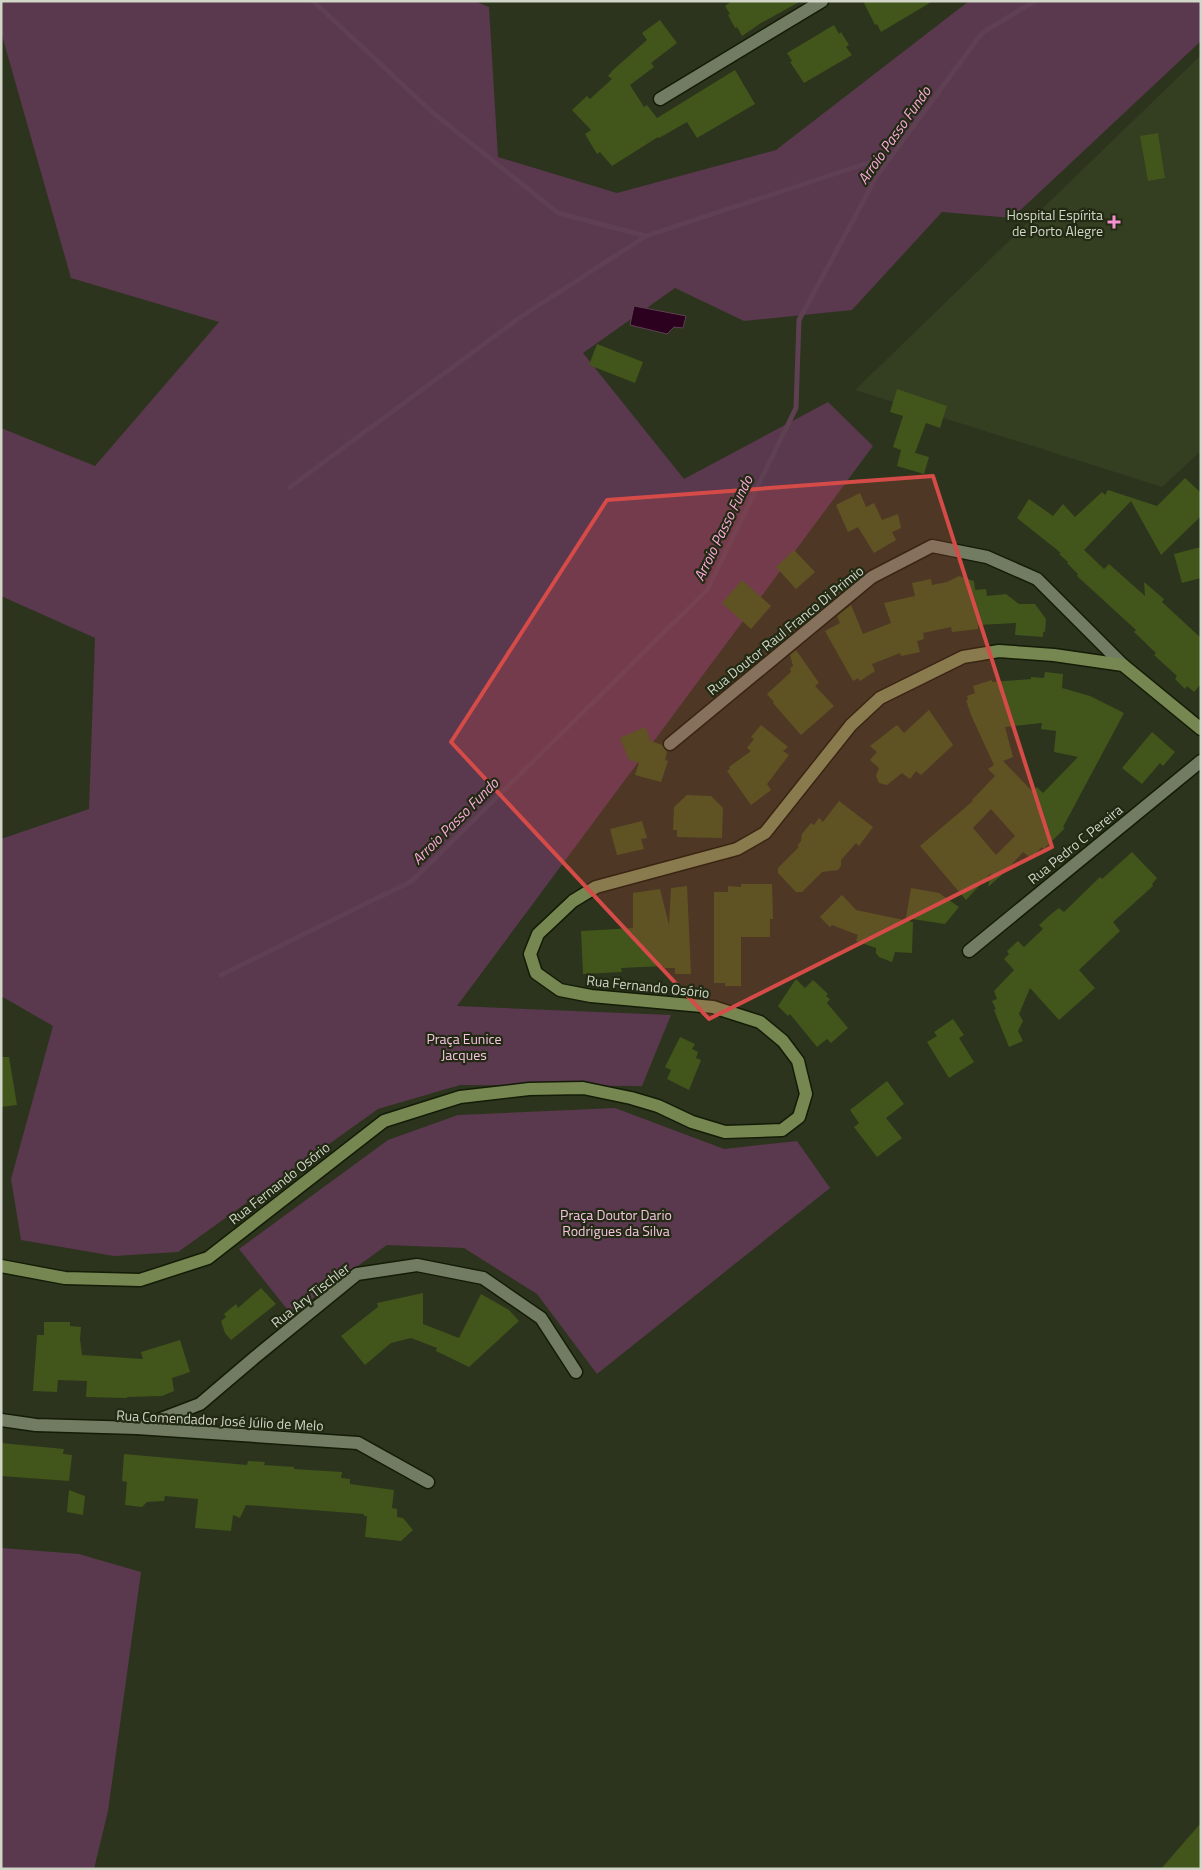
<svg xmlns="http://www.w3.org/2000/svg" width="1202" height="1870" font-family="'Titillium Web',sans-serif">
<style>
.built{fill:#343e21}
.green{fill:#5a384e}
.water{fill:#2c001f;stroke:#5e4052}
.lines{fill:none;stroke-linecap:round;stroke-linejoin:round}
.stream{stroke:#5e4052;stroke-width:5}
.building{fill:#42551b;fill-rule:evenodd}
.street-casing{stroke:#141b06;stroke-width:15}
.secondary-casing{stroke:#141b06;stroke-width:15}
.street{stroke:#727c62;stroke-width:12}
.secondary{stroke:#768751;stroke-width:12}
.marked{fill:#d54b48;fill-opacity:0.2;stroke:#d54b48;stroke-width:4;stroke-linejoin:round}
.poi-dot{fill:#f590d1;stroke:#222a13;stroke-width:2}
.labels{text-anchor:middle;dominant-baseline:central;stroke-width:4.5;stroke-linejoin:round;paint-order:stroke}
.poi-label{font-size:14px;fill:#d1d6c8;stroke:#222a13;text-anchor:end}
.street-label{font-size:14px;fill:#d1d6c8;stroke:#222a13}
.park-label{font-size:14px;fill:#f6c4e2;stroke:#222a13}
.water-label{font-size:15px;font-style:italic;fill:#fba9dc;stroke:#222a13}
</style>
<rect width="100%" height="100%" fill="#2c341d"/>
<path class="built" d="M 1201,55 L 1201,451 L 1162,487 L 855,390 Z"/>
<g class="green">
<path d="M 1,1 L 474,1 L 489,7 L 498,157 L 617,193 L 776,150 L 969,1 L 1201,1 L 1201,41 L 1012,218 L 942,212 L 852,310 L 744,321 L 675,288 L 583,353 L 684,479 L 828,402 L 873,446 L 457,1006 L 671,1015 L 642,1086 L 460,1085 L 378,1109 L 178,1252 L 114,1256 L 21,1240 L 11,1179 L 53,1026 L 1,996 L 1,839 L 89,809 L 95,638 L 1,596 L 1,428 L 95,466 L 219,322 L 71,278 L 1,32 Z"/>
<path d="M 615,1108 L 724,1149 L 797,1141 L 830,1188 L 597,1374 L 537,1294 L 464,1248 L 387,1245 L 291,1314 L 239,1249 L 388,1140 L 458,1115 Z"/>
<path d="M 1,1548 L 79,1554 L 141,1572 L 108,1811 L 94,1869 L 1,1869 Z"/>
</g>
<path class="water" d="M 634,306 L 686,316 L 683,328 L 674,327 L 667,334 L 630,325 Z"/>
<g class="lines">
<g class="stream">
<path d="M 313,1 L 433,113 L 558,213 L 646,236"/>
<path d="M 290,487 L 522,316 L 646,236 L 892,155"/>
<path d="M 221,975 L 412,881 L 707,590 L 796,408 L 799,320 L 878,174 L 982,33 L 1035,1"/>
</g>
</g>
<g class="building">
<path d="M 732,1 L 801,1 L 761,23 L 742,36 L 737,27 L 735,28 L 728,15 L 730,14 L 725,6 Z"/>
<path d="M 863,1 L 933,1 L 881,32 L 877,24 L 875,25 Z"/>
<path d="M 660,20 L 677,43 L 651,63 L 654,67 L 630,85 L 644,107 L 647,105 L 657,118 L 735,70 L 755,104 L 697,138 L 687,122 L 659,138 L 658,137 L 612,166 L 600,152 L 597,154 L 585,134 L 591,130 L 572,110 L 587,96 L 590,99 L 612,79 L 608,76 L 613,70 L 647,40 L 642,33 Z"/>
<path d="M 834,25 L 839,34 L 841,32 L 849,45 L 846,47 L 852,55 L 804,83 L 790,62 L 792,61 L 787,53 Z"/>
<path d="M 1158,133 L 1165,178 L 1148,181 L 1140,136 Z"/>
<path d="M 597,344 L 643,362 L 635,383 L 589,365 Z"/>
<path d="M 897,389 L 947,406 L 940,428 L 926,423 L 915,453 L 929,457 L 924,474 L 897,466 L 901,450 L 893,447 L 903,416 L 890,412 Z"/>
<path d="M 1185,478 L 1201,493 L 1201,516 L 1161,555 L 1131,501 L 1084,550 L 1104,569 L 1109,564 L 1145,596 L 1144,582 L 1164,599 L 1162,602 L 1201,638 L 1201,684 L 1194,692 L 1187,686 L 1185,689 L 1175,679 L 1177,676 L 1154,655 L 1156,653 L 1134,632 L 1136,630 L 1077,576 L 1078,574 L 1067,563 L 1068,562 L 1059,554 L 1061,553 L 1017,518 L 1029,499 L 1053,516 L 1063,504 L 1075,517 L 1102,492 L 1105,495 L 1108,490 L 1157,506 Z"/>
<path d="M 860,493 L 866,507 L 874,503 L 882,520 L 898,514 L 901,528 L 892,532 L 896,540 L 874,553 L 858,527 L 848,532 L 836,505 Z"/>
<path d="M 1201,547 L 1201,578 L 1182,583 L 1174,554 Z"/>
<path d="M 794,550 L 815,572 L 796,589 L 776,567 Z"/>
<path d="M 959,576 L 974,581 L 975,590 L 986,589 L 987,596 L 1006,594 L 1019,604 L 1035,604 L 1046,619 L 1045,632 L 1043,632 L 1043,637 L 1015,635 L 1016,623 L 978,625 L 978,629 L 952,632 L 951,627 L 923,633 L 924,639 L 917,641 L 920,652 L 901,656 L 900,653 L 872,664 L 875,671 L 860,681 L 858,678 L 853,681 L 825,631 L 840,623 L 837,616 L 851,605 L 863,634 L 891,623 L 884,603 L 915,596 L 912,583 L 931,579 L 932,585 L 947,582 Z"/>
<path d="M 742,580 L 771,606 L 751,629 L 722,603 Z"/>
<path d="M 796,650 L 819,683 L 815,686 L 834,706 L 801,735 L 773,703 L 774,702 L 767,694 L 791,672 L 790,668 L 793,666 L 790,655 Z"/>
<path d="M 1045,672 L 1063,674 L 1062,688 L 1090,696 L 1124,713 L 1063,827 L 1065,828 L 1044,849 L 1042,847 L 1031,858 L 1023,852 L 1004,873 L 988,887 L 991,873 L 966,900 L 920,846 L 973,801 L 972,800 L 995,776 L 988,769 L 994,765 L 971,715 L 966,700 L 968,700 L 967,696 L 975,693 L 973,686 L 992,680 L 992,682 L 1031,679 L 1031,677 L 1044,678 ZM 1042,723 L 1041,729 L 1056,731 L 1054,752 L 1078,757 L 1043,793 L 1037,787 L 1032,791 L 1003,761 L 1013,757 L 1005,727 ZM 991,809 L 1015,836 L 996,855 L 973,828 Z"/>
<path d="M 929,710 L 953,745 L 921,775 L 916,771 L 910,779 L 902,773 L 887,785 L 879,783 L 876,776 L 879,768 L 870,760 L 877,752 L 870,746 L 897,725 L 904,733 Z"/>
<path d="M 761,725 L 788,747 L 783,751 L 789,755 L 767,784 L 771,790 L 751,805 L 727,771 L 730,769 L 729,767 L 751,751 L 747,748 L 754,739 L 751,737 Z"/>
<path d="M 645,727 L 651,741 L 662,745 L 667,752 L 665,760 L 668,761 L 661,782 L 635,775 L 639,763 L 629,760 L 620,738 Z"/>
<path d="M 1152,732 L 1175,752 L 1163,766 L 1160,763 L 1142,784 L 1122,768 Z"/>
<path d="M 687,795 L 711,796 L 723,808 L 722,838 L 677,837 L 677,830 L 673,830 L 674,807 Z"/>
<path d="M 839,801 L 873,827 L 859,846 L 856,843 L 841,860 L 841,866 L 838,870 L 822,872 L 802,892 L 796,892 L 778,873 L 778,868 L 799,847 L 797,846 L 801,841 L 802,834 L 811,823 L 814,825 L 819,818 L 823,822 Z"/>
<path d="M 642,821 L 647,838 L 641,839 L 644,849 L 617,855 L 610,829 Z"/>
<path d="M 1132,852 L 1157,878 L 1152,884 L 1153,886 L 1113,922 L 1120,931 L 1079,970 L 1095,988 L 1059,1020 L 1030,988 L 1019,1014 L 1023,1021 L 1018,1031 L 1023,1041 L 1009,1047 L 994,1010 L 996,1009 L 992,1001 L 997,999 L 994,991 L 1014,970 L 1004,959 L 1009,954 L 1007,951 L 1018,941 L 1024,947 L 1043,929 L 1039,925 L 1050,915 L 1059,908 L 1064,912 L 1100,877 L 1102,879 Z"/>
<path d="M 741,884 L 772,884 L 773,919 L 770,919 L 770,937 L 741,937 L 741,986 L 725,986 L 725,983 L 714,983 L 714,892 L 728,892 L 728,886 L 741,887 Z"/>
<path d="M 687,886 L 691,974 L 675,974 L 675,968 L 664,968 L 664,966 L 621,968 L 622,972 L 583,974 L 581,931 L 633,928 L 633,893 L 660,889 L 669,925 L 671,888 Z"/>
<path d="M 911,888 L 939,893 L 959,907 L 945,924 L 906,918 Z"/>
<path d="M 842,895 L 856,910 L 913,922 L 912,953 L 895,952 L 892,962 L 879,957 L 876,953 L 876,948 L 856,941 L 858,935 L 832,925 L 830,927 L 820,917 Z"/>
<path d="M 796,979 L 805,988 L 813,980 L 828,994 L 826,996 L 830,999 L 827,1003 L 848,1028 L 831,1043 L 827,1039 L 817,1047 L 790,1014 L 788,1016 L 778,1006 Z"/>
<path d="M 953,1019 L 964,1035 L 959,1038 L 974,1062 L 949,1078 L 927,1042 L 937,1036 L 934,1032 Z"/>
<path d="M 680,1037 L 695,1044 L 692,1049 L 698,1052 L 696,1058 L 701,1060 L 689,1090 L 667,1079 L 671,1070 L 665,1067 Z"/>
<path d="M 1,1057 L 9,1057 L 17,1105 L 1,1107 Z"/>
<path d="M 887,1081 L 904,1104 L 886,1118 L 902,1138 L 877,1157 L 854,1127 L 859,1123 L 850,1110 Z"/>
<path d="M 261,1288 L 276,1304 L 231,1340 L 225,1333 L 221,1321 L 226,1317 L 224,1314 L 236,1304 L 238,1308 Z"/>
<path d="M 423,1293 L 423,1324 L 459,1338 L 481,1294 L 509,1310 L 519,1321 L 469,1367 L 436,1351 L 437,1348 L 411,1338 L 391,1343 L 365,1365 L 341,1336 L 378,1307 L 377,1303 Z"/>
<path d="M 44,1322 L 70,1322 L 70,1326 L 81,1327 L 80,1339 L 82,1355 L 143,1359 L 141,1352 L 180,1340 L 190,1372 L 172,1378 L 174,1391 L 162,1396 L 127,1397 L 127,1398 L 86,1397 L 87,1381 L 58,1380 L 57,1392 L 33,1391 L 37,1335 L 44,1335 Z"/>
<path d="M 1,1443 L 64,1449 L 63,1454 L 72,1455 L 69,1481 L 1,1476 Z"/>
<path d="M 124,1454 L 247,1465 L 248,1461 L 265,1462 L 264,1465 L 294,1467 L 294,1469 L 342,1472 L 341,1478 L 350,1479 L 350,1484 L 394,1490 L 392,1508 L 397,1509 L 397,1517 L 403,1518 L 413,1530 L 401,1541 L 365,1537 L 367,1516 L 364,1516 L 364,1514 L 246,1505 L 240,1518 L 233,1515 L 231,1531 L 195,1528 L 198,1499 L 165,1496 L 164,1501 L 147,1502 L 142,1507 L 125,1505 L 127,1482 L 122,1481 Z"/>
<path d="M 69,1490 L 85,1496 L 83,1515 L 67,1512 Z"/>
<path d="M 1201,1823 L 1201,1869 L 1161,1869 L 1186,1840 Z"/>
</g>
<g class="lines">
<g class="street-casing">
<g id="street">
<path d="M 660,99 L 822,1"/>
<path d="M 670,744 L 872,577 L 932,546 L 987,557 L 1037,579 L 1123,665"/>
<path d="M 969,951 L 1201,761"/>
<path d="M 1,1420 L 36,1425 L 137,1428 L 358,1443 L 428,1482"/>
<path d="M 137,1428 L 200,1404 L 254,1358 L 357,1274 L 417,1265 L 483,1278 L 541,1318 L 576,1372"/>
</g>
</g>
<g class="secondary-casing">
<path id="secondary" d="M 1,1266 L 65,1278 L 140,1280 L 208,1258 L 384,1121 L 460,1097 L 529,1089 L 583,1088 L 631,1098 L 658,1106 L 692,1122 L 725,1132 L 782,1130 L 799,1117 L 806,1094 L 798,1061 L 783,1041 L 760,1022 L 713,1007 L 591,996 L 560,990 L 536,973 L 530,954 L 538,934 L 573,901 L 596,887 L 737,849 L 765,833 L 851,725 L 880,698 L 963,657 L 999,651 L 1054,655 L 1123,665 L 1201,729"/>
</g>
<use href="#street" class="street"/>
<use href="#secondary" class="secondary"/>
</g>
<path class="marked" d="M 933,476 L 1052,847 L 709,1019 L 451,742 L 607,500 Z"/>
<path class="poi-dot" d="M1111.5 214.5h5v5h5v5h-5v5h-5v-5h-5v-5h5z"/>
<g class="labels">
<g class="poi-label">
<text x="1103" y="214">Hospital Espírita<tspan x="1103" dy="16">de Porto Alegre</tspan></text>
</g>
<g class="street-label">
<text transform="translate(785 630) rotate(-39)">Rua Doutor Raul Franco Di Primio</text>
<text transform="translate(1075 844) rotate(-39)">Rua Pedro C Pereira</text>
<text transform="translate(648 986) rotate(6)">Rua Fernando Osório</text>
<text transform="translate(279 1183) rotate(-38)">Rua Fernando Osório</text>
<text transform="translate(310 1295) rotate(-38)">Rua Ary Tischler</text>
<text transform="translate(220 1420) rotate(3)">Rua Comendador José Júlio de Melo</text>
</g>
<g class="park-label">
<text x="464" y="1038">Praça Eunice<tspan x="464" dy="16">Jacques</tspan></text>
<text x="616" y="1214">Praça Doutor Dario<tspan x="616" dy="16">Rodrigues da Silva</tspan></text>
</g>
<g class="water-label">
<text transform="translate(894 135) rotate(-55)">Arroio Passo Fundo</text>
<text transform="translate(723 528) rotate(-64)">Arroio Passo Fundo</text>
<text transform="translate(455 821) rotate(-45)">Arroio Passo Fundo</text>
</g>
</g>
<rect width="1202" height="1870" fill="none" stroke="#d1d6c8" stroke-width="5"/>
</svg>
